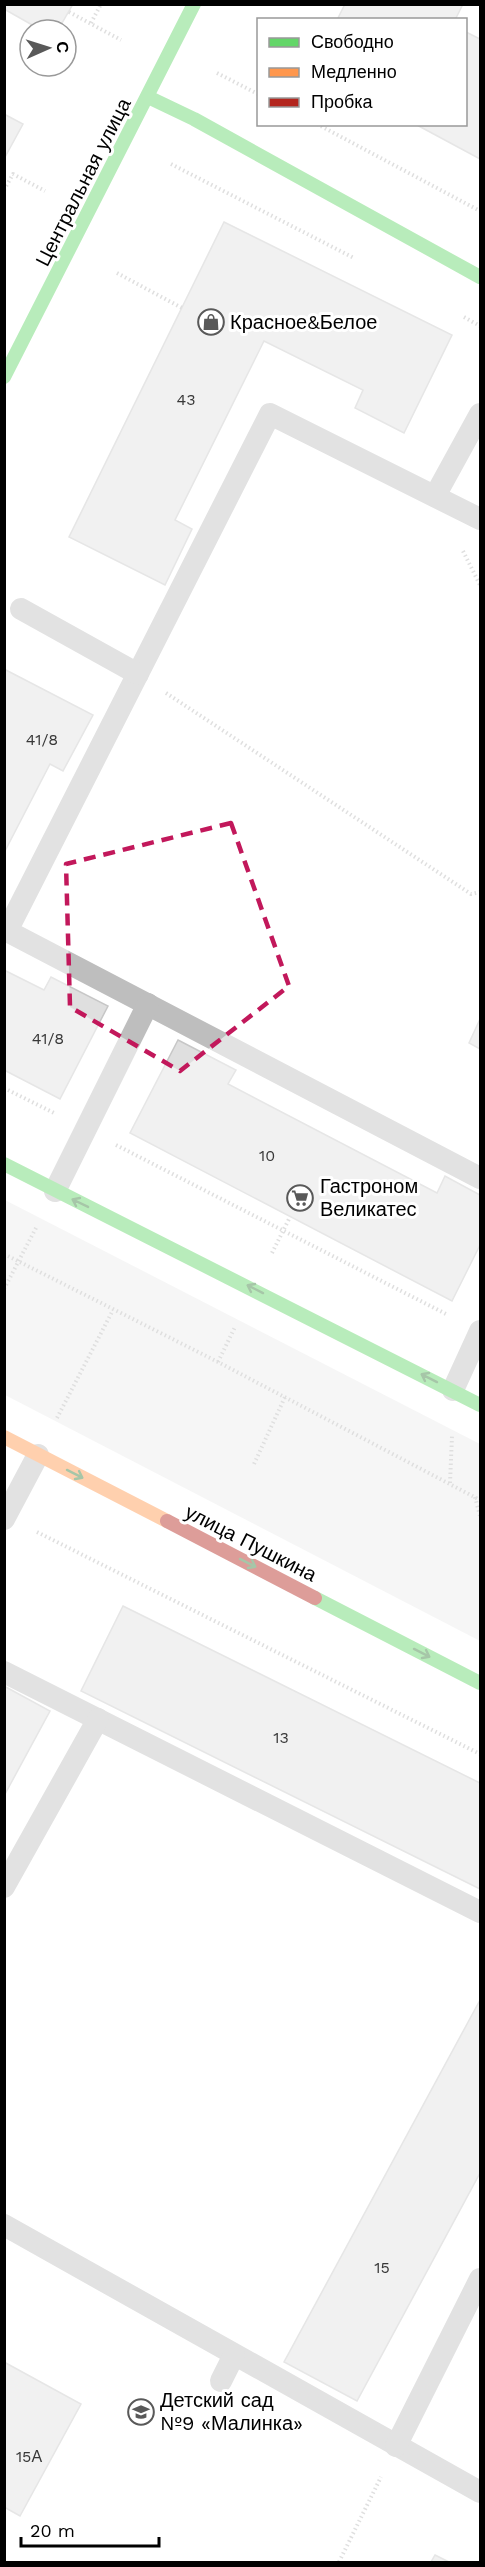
<svg xmlns="http://www.w3.org/2000/svg" width="485" height="2567" font-family="'Work Sans',sans-serif">
<style>
.green{fill:#ececec}
.building{fill:#dfdfdf;stroke:#c7c7c7;stroke-width:1.5}
.lines{fill:none;stroke-linecap:round;stroke-linejoin:round}
.path{stroke:#b9b9b9;stroke-width:4;stroke-dasharray:1.5 3;stroke-linecap:butt}
.lane{stroke:#bebebe;stroke-width:22}
.fast{stroke:#63d668;stroke-width:14}
.slow{stroke:#ff974d;stroke-width:14}
.jam{stroke:#b3261e;stroke-width:14}
.oneway{stroke:#3b803e}
.marked{fill:none;stroke:#c2185b;stroke-width:4.5;stroke-dasharray:12 8;stroke-linejoin:round}
.labels{text-anchor:middle;dominant-baseline:central;stroke-width:6;stroke-linejoin:round;paint-order:stroke}
.number-label{font-size:16px;fill:#383838}
.street-label{font-size:20px;fill:#000;stroke:#fff}
.poi-label{font-size:20px;fill:#000;stroke:#fff;text-anchor:start}
</style>
<rect width="100%" height="100%" fill="#fff"/>
<path class="green" d="M 5,1200 L 480,1444 L 480,1641 L 5,1395 Z"/>
<g class="building">
<path d="M 4,4 L 73,4 L 58,30 L 41,30 L 4,9 Z"/>
<path d="M 345,4 L 463,4 L 455,20 L 337,20 Z"/>
<path d="M 466,32 L 480,39 L 480,159 L 415,124 L 466,124 Z"/>
<path d="M 4,114 L 23,124 L 4,159 Z"/>
<path d="M 224,222 L 452,335 L 404,433 L 355,408 L 363,390 L 264,341 L 175,520 L 192,529 L 165,585 L 69,537 Z"/>
<path d="M 4,669 L 93,715 L 63,771 L 50,764 L 4,853 Z"/>
<path d="M 4,970 L 44,990 L 51,977 L 108,1006 L 60,1099 L 4,1070 Z"/>
<path d="M 480,1019 L 480,1049 L 469,1043 Z"/>
<path d="M 178,1040 L 236,1070 L 228,1084 L 437,1193 L 445,1176 L 480,1195 L 480,1245 L 452,1301 L 130,1133 Z"/>
<path d="M 123,1606 L 480,1783 L 480,1889 L 81,1691 Z"/>
<path d="M 4,1686 L 50,1711 L 4,1796 Z"/>
<path d="M 480,2000 L 480,2173 L 357,2401 L 284,2362 Z"/>
<path d="M 4,2362 L 81,2404 L 20,2516 L 4,2507 Z"/>
<path d="M 435,2555 L 449,2562 L 431,2562 Z"/>
</g>
<g class="lines">
<g class="path">
<path d="M 69,12 L 121,40"/>
<path d="M 91,23 L 101,4"/>
<path d="M 217,73 L 258,94"/>
<path d="M 317,124 L 480,211"/>
<path d="M 171,164 L 354,258"/>
<path d="M 4,190 L 13,174 L 45,191"/>
<path d="M 117,273 L 182,308"/>
<path d="M 464,317 L 480,326"/>
<path d="M 463,551 L 480,585"/>
<path d="M 166,693 L 471,894 L 480,892"/>
<path d="M 4,1088 L 56,1114"/>
<path d="M 116,1145 L 448,1315"/>
<path d="M 272,1253 L 290,1217"/>
<path d="M 4,1254 L 218,1362 L 480,1500"/>
<path d="M 4,1289 L 37,1226"/>
<path d="M 218,1362 L 235,1327"/>
<path d="M 57,1418 L 113,1310"/>
<path d="M 254,1464 L 285,1397"/>
<path d="M 450,1483 L 452,1436"/>
<path d="M 475,1497 L 480,1516"/>
<path d="M 37,1532 L 480,1754"/>
<path d="M 339,2562 L 381,2477"/>
</g>
<g class="lane">
<path d="M 435,496 L 480,414"/>
<path d="M 480,519 L 270,414 L 7,931 L 480,1178"/>
<path d="M 21,609 L 138,674"/>
<path d="M 55,1191 L 148,1004"/>
<path d="M 453,1390 L 480,1331"/>
<path d="M 4,1519 L 38,1455"/>
<path d="M 4,1672 L 480,1912"/>
<path d="M 4,1887 L 98,1719"/>
<path d="M 4,2225 L 480,2492"/>
<path d="M 221,2381 L 234,2355"/>
<path d="M 396,2446 L 480,2279"/>
</g>
<g class="fast">
<path d="M 148,97 L 194,119 L 480,277"/>
<path d="M 4,377 L 194,4"/>
<path d="M 4,1164 L 480,1405"/>
<path d="M 315,1598 L 480,1683"/>
</g>
<path class="slow" d="M 4,1437 L 167,1521"/>
<path class="jam" d="M 167,1521 L 315,1598"/>
</g>
<defs><path id="oneway-shaft" d="M-6 0H5M1.5-3L5.5 0L1.5 3" fill="none" stroke-width="1.6" stroke-linecap="round" stroke-linejoin="round" transform="scale(1.5)"/></defs>
<g class="oneway">
<use href="#oneway-shaft" transform="translate(80 1203) rotate(-154)"/>
<use href="#oneway-shaft" transform="translate(255 1289) rotate(-153)"/>
<use href="#oneway-shaft" transform="translate(429 1378) rotate(-153)"/>
<use href="#oneway-shaft" transform="translate(75 1474) rotate(27)"/>
<use href="#oneway-shaft" transform="translate(248 1563) rotate(27)"/>
<use href="#oneway-shaft" transform="translate(422 1653) rotate(27)"/>
</g>
<path d="M0 0H485V2567H0ZM 231,823 L 289,986 L 180,1071 L 70,1007 L 66,864 Z" fill="#fff" fill-opacity=".55" fill-rule="evenodd"/>
<path class="marked" d="M 231,823 L 289,986 L 180,1071 L 70,1007 L 66,864 Z"/>
<defs>
<g id="shop-ring" transform="scale(1.35)"><circle r="9.5" fill="#fff" stroke="#595959" stroke-width="1.5"/><path d="M-5-2.5h2.3a2.7 3.5 0 0 1 5.4 0H5L5.5 6h-11ZM-1.5-2.5h3a1.5 2.3 0 0 0-3 0Z" fill="#595959"/></g>
<g id="supermarket-ring" transform="scale(1.35)"><circle r="9.5" fill="#fff" stroke="#595959" stroke-width="1.5"/><path d="M-6-5.5h2.5l.6 2H6L4.5 2H-2.5L-4.4-4H-6ZM-1.5 3.2a1.3 1.3 0 1 0 .1 0ZM3 3.2a1.3 1.3 0 1 0 .1 0Z" fill="#595959"/></g>
<g id="school-ring" transform="scale(1.35)"><circle r="9.5" fill="#fff" stroke="#595959" stroke-width="1.5"/><path d="M0-5L7-2L0 1L-7-2ZM-4 1L0 2.5L4 1V4Q0 6-4 4Z" fill="#595959"/></g>
</defs>
<g fill-rule="evenodd">
<use href="#shop-ring" x="211" y="322"/>
<use href="#supermarket-ring" x="300" y="1198"/>
<use href="#school-ring" x="141" y="2412"/>
</g>
<g class="labels">
<g class="number-label">
<text x="186" y="399">43</text>
<text x="42" y="739">41/8</text>
<text x="48" y="1038">41/8</text>
<text x="267" y="1155">10</text>
<text x="281" y="1737">13</text>
<text x="382" y="2267">15</text>
<text x="29" y="2456">15А</text>
</g>
<g class="street-label">
<text transform="translate(83 182) rotate(-63)">Центральная улица</text>
<text transform="translate(251 1543) rotate(27)">улица Пушкина</text>
</g>
<g class="poi-label">
<text x="230" y="322">Красное&amp;Белое</text>
<text x="320" y="1186">Гастроном<tspan x="320" dy="23">Великатес</tspan></text>
<text x="160" y="2400">Детский сад<tspan x="160" dy="23">№9 «Малинка»</tspan></text>
</g>
</g>
<rect width="485" height="2567" fill="none" stroke="#000000" stroke-width="12"/>
<rect x="257" y="18" width="210" height="108" fill="#ffffff" stroke="#999999" stroke-width="1.5"/>
<rect x="269" y="38" width="30" height="9" fill="#63d668" stroke="#999999" stroke-width="1.5"/>
<text x="311" y="48" font-size="18" fill="#000000">Свободно</text>
<rect x="269" y="68" width="30" height="9" fill="#ff974d" stroke="#999999" stroke-width="1.5"/>
<text x="311" y="78" font-size="18" fill="#000000">Медленно</text>
<rect x="269" y="98" width="30" height="9" fill="#b3261e" stroke="#999999" stroke-width="1.5"/>
<text x="311" y="108" font-size="18" fill="#000000">Пробка</text>
<g transform="translate(48 48) rotate(87)"><circle r="28" fill="#ffffff" stroke="#999999" stroke-width="1.5"/>
<path d="M0-4.5L10 22L0 15L-10 22Z" fill="#595959"/>
<text y="-9" font-size="16" font-weight="bold" text-anchor="middle" fill="#000000">С</text>
</g>
<path d="M21 2537v9h138v-9" fill="none" stroke="#000000" stroke-width="3"/>
<text x="30" y="2537" font-size="18" fill="#000000" stroke="#ffffff" stroke-width="4.5" paint-order="stroke">20 m</text>
</svg>
